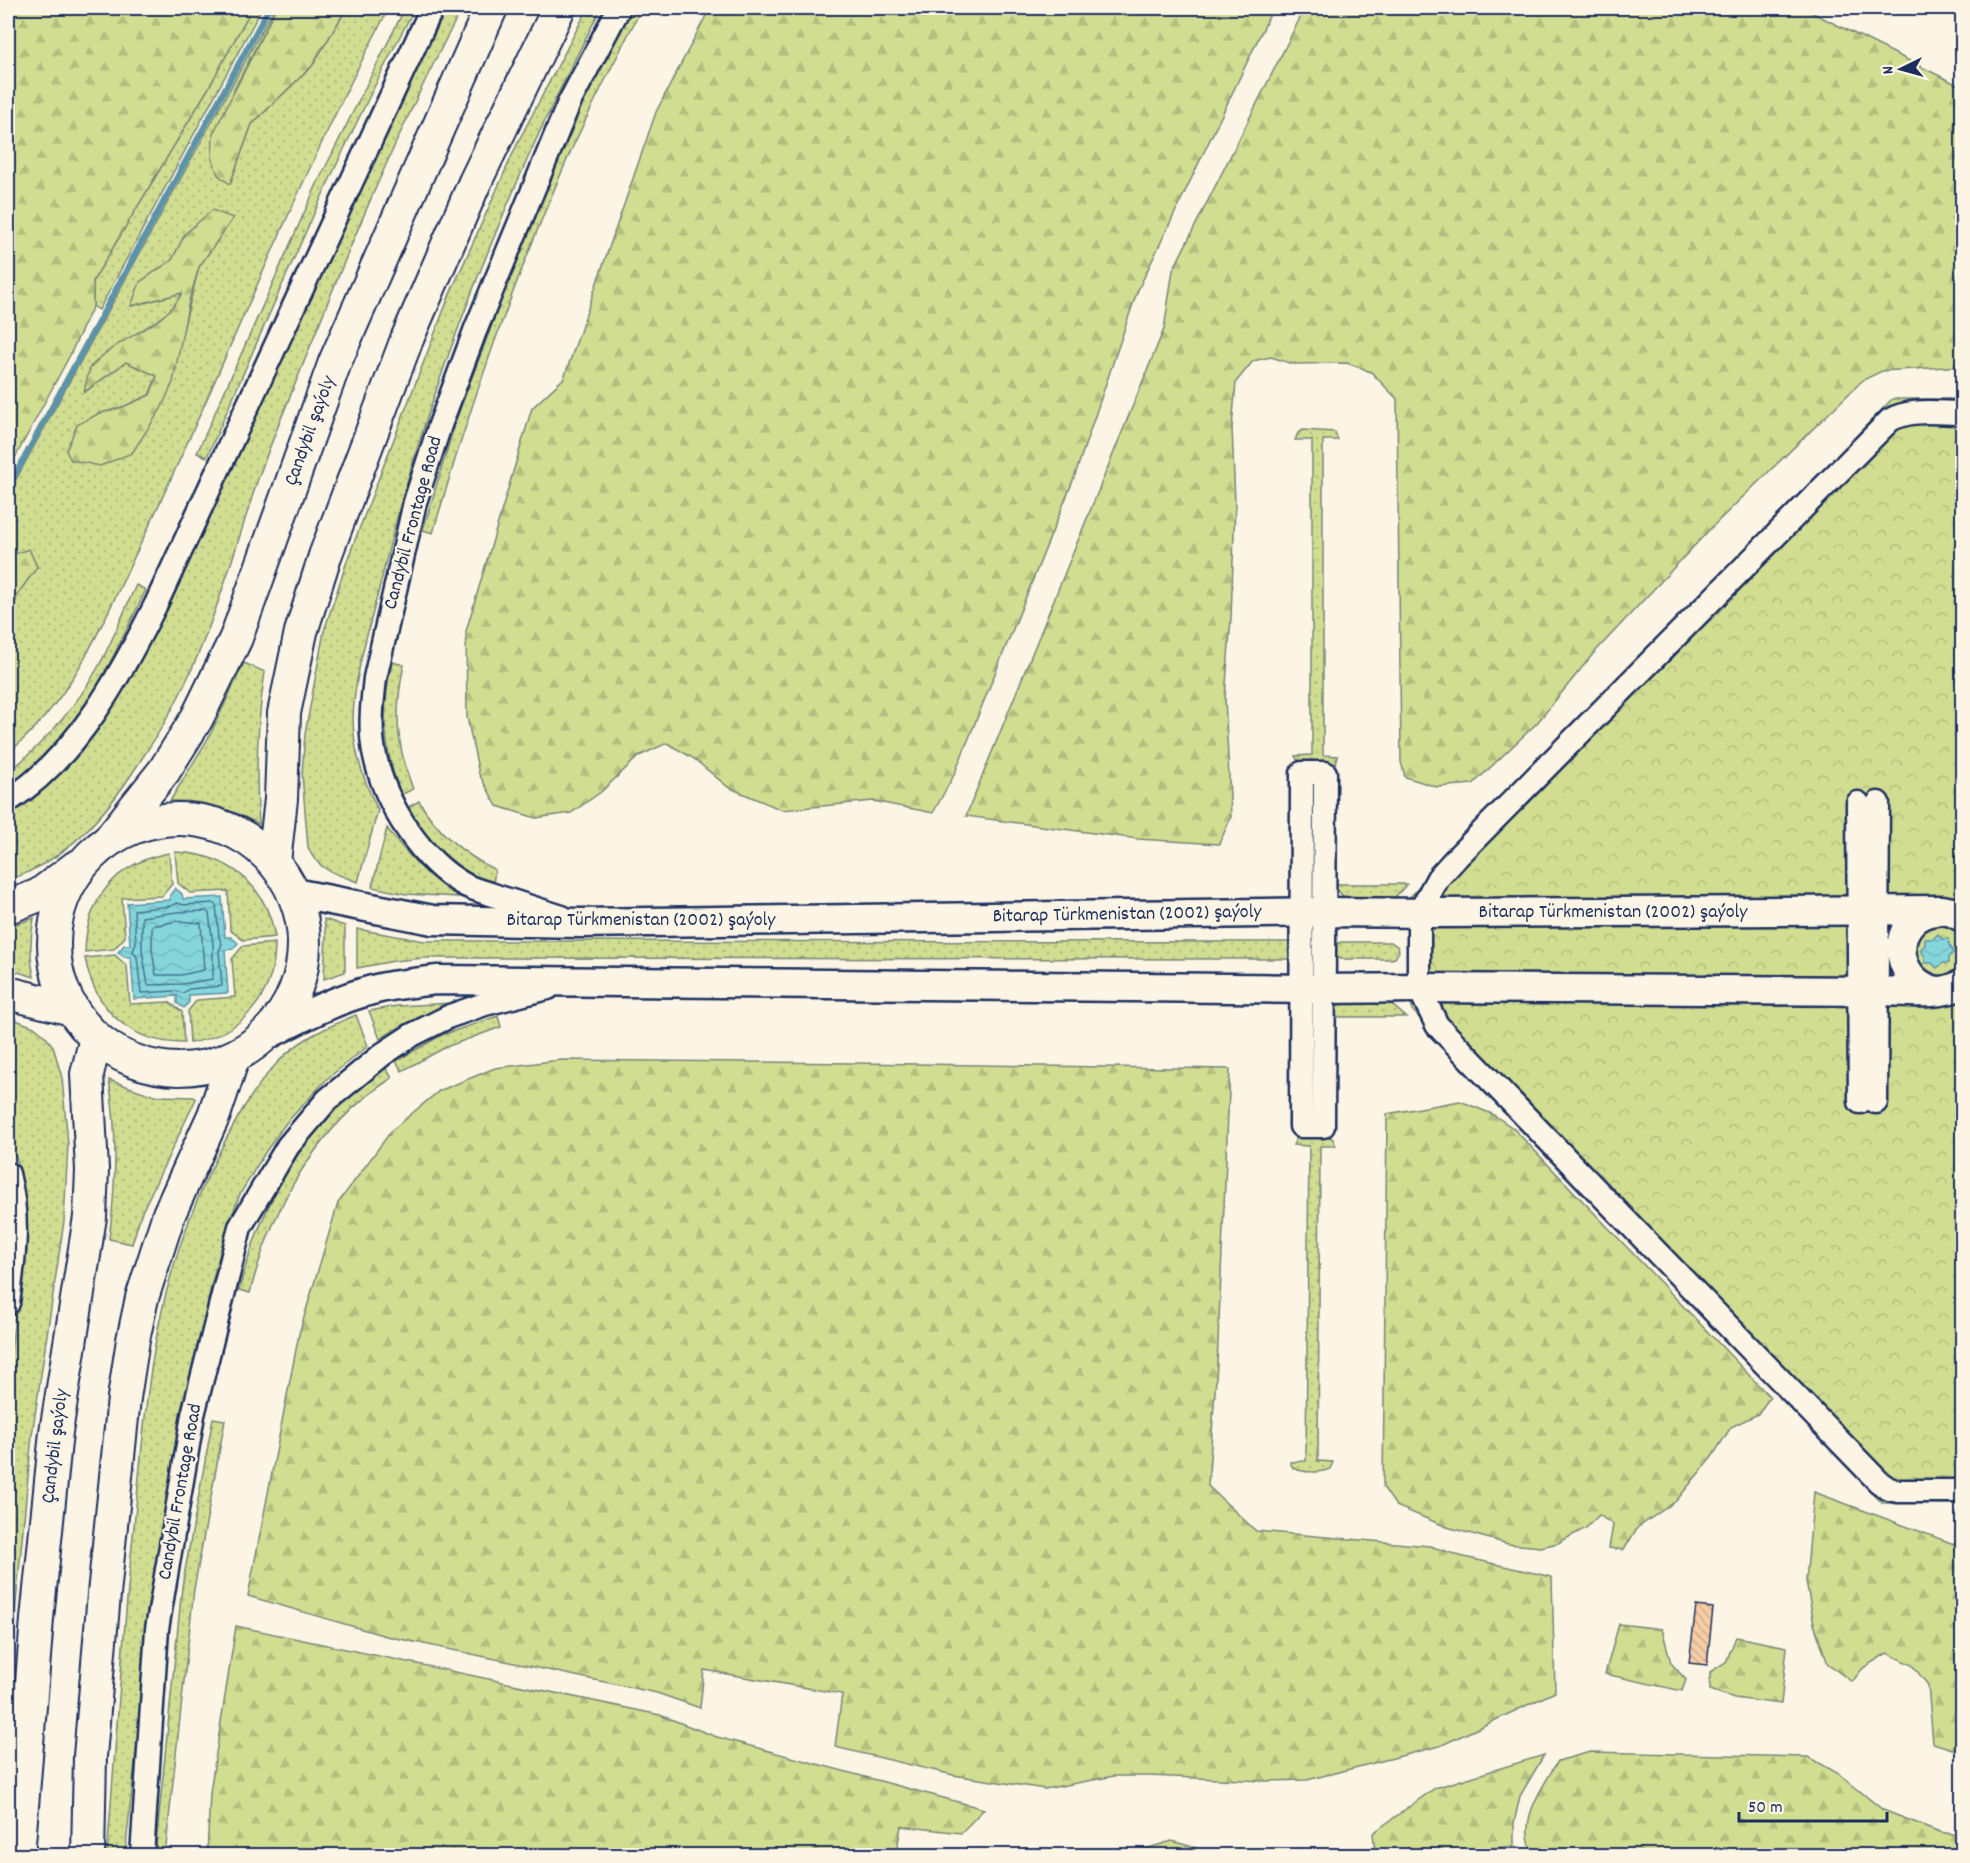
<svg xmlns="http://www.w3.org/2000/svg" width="1970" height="1863" font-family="Dekko,sans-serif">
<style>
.grass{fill:url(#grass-dots);stroke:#768677;stroke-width:1.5;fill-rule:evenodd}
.forest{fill:url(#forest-firs);stroke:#768677;stroke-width:1.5}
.park{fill:url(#park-crowns);stroke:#768677;stroke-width:1.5}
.water{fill:url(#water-waves);stroke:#5b93a9;stroke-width:1.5}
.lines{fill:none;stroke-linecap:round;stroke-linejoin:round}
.shore{stroke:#457290;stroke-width:1.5}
.stream{stroke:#5b93a9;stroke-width:6}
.building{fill:url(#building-back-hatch);stroke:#1b2f5e;stroke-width:1.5}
.minor-casing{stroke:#1b2f5e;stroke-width:27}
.tertiary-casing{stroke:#1b2f5e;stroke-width:33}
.secondary-casing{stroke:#1b2f5e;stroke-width:36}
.minor{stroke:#fcf5e5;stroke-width:22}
.tertiary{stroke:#fcf5e5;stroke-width:28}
.secondary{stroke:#fcf5e5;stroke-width:32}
.labels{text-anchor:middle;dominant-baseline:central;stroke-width:5;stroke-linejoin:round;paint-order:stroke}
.street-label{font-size:20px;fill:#1b2f5e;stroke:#fcf5e5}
</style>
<defs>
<pattern id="grass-dots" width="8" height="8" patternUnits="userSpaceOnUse" patternTransform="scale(1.5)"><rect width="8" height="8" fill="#d1dd90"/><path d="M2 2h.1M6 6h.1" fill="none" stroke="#b3be7f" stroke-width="1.8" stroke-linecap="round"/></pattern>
<pattern id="forest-firs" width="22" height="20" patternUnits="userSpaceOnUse" patternTransform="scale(1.5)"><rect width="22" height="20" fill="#d1dd90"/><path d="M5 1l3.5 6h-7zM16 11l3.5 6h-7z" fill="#b3be7f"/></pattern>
<pattern id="park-crowns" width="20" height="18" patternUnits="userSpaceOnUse" patternTransform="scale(1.5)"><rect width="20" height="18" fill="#d1dd90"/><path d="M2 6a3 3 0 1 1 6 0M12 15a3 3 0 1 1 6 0" fill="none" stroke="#b3be7f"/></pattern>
<pattern id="water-waves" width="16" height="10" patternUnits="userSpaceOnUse" patternTransform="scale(1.5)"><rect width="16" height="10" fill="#85d6db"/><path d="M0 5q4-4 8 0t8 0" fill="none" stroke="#72b8be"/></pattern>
<pattern id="building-back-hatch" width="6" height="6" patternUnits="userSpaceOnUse" patternTransform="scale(1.5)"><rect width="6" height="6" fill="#f6cda5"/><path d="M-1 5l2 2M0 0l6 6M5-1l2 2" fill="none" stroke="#d2b090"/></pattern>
</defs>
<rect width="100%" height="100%" fill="#fcf5e5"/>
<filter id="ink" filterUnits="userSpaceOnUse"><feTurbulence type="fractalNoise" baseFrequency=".0167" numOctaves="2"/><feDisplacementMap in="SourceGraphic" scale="12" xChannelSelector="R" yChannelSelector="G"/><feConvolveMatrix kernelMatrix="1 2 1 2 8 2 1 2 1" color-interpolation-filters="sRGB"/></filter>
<g filter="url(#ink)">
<g class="grass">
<path d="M 252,8 L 262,8 L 99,310 L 93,306 L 93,281 L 208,89 Z"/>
<path d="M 274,8 L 276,8 L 234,90 L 230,184 L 252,124 L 312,66 L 347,8 L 389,8 C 320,138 262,274 202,410 C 179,462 155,514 130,566 C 97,636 69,703 8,753 L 8,637 L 17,595 L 37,567 L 29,550 L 8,556 L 8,494 ZM 233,218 L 199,267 L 182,334 L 132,453 L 98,414 L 123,407 L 149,395 L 157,376 L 126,362 L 85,392 L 90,367 L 112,349 L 171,312 L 182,293 L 132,306 L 140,282 L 172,260 L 185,234 Z"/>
<path d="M 405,8 L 415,8 C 337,153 273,306 207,457 L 197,453 L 317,184 Z"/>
<path d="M 447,8 L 462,8 C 403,119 354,235 308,352 C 291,395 273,436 258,479 C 235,549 215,622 183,688 C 170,715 154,741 137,766 C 105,816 66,861 8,880 L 8,818 L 35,797 L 81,749 L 121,693 L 137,668 L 163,617 L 301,310 Z"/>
<path d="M 588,8 L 601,8 C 579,52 556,96 535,142 C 472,282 417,427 382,577 C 371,623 354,672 353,719 C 353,751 364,782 378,810 L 358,882 C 337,874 316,870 308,847 L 302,774 L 305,734 L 324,631 L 348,558 L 450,294 L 519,140 Z"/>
<path d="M 631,8 L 642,8 C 617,56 592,105 569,155 C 515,278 470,404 433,533 L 423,530 L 457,417 L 529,227 L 580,107 Z"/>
<path d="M 1303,430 L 1335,432 L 1338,440 L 1323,440 L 1323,755 L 1338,756 L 1336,763 L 1332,765 L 1299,763 L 1295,756 L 1312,755 L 1312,440 L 1295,440 L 1298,433 Z"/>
<path d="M 136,585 L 146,590 C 124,635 104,679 75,720 C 56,746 32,768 8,789 L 8,773 C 42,744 75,709 97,669 C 112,643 123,613 136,585 Z"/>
<path d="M 392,662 L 404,665 C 394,710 396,745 413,789 L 401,795 C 383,748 381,711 392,662 Z"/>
<path d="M 244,663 L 265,672 C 257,723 255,772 259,824 C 228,808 205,800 170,801 L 209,737 Z"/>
<path d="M 419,801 C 438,833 462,853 495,870 L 493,884 C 456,870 427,842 407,808 Z"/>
<path d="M 387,828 C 408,856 429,878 459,897 L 406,894 L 372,887 Z"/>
<path d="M 175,852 C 228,854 266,884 275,937 L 243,940 L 230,930 L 228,891 L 190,893 L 178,883 Z"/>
<path d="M 169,853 L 172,884 L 162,896 L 122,898 L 125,937 L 114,949 L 85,952 C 86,899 117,862 169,853 Z"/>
<path d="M 1335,884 L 1407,884 L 1394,898 L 1345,898 L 1335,888 Z"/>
<path d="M 34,918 C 30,938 29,956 34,977 L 8,969 L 8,927 Z"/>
<path d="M 324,919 L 345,926 L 345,972 L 324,979 L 326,935 Z"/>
<path d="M 357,929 L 424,941 L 1290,942 L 1290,959 L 424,958 L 394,961 L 357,968 Z"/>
<path d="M 1341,942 L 1391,942 L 1398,947 L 1399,951 L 1395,958 L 1391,959 L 1341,959 L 1333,955 L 1333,946 Z"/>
<path d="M 275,943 C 275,997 242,1034 190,1043 L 188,1011 L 197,1000 L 235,997 L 232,959 L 243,946 Z"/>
<path d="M 115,955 L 127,966 L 130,1004 L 169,1002 L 182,1012 L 184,1043 C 130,1043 95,1010 85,958 Z"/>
<path d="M 453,1003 L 405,1024 L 380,1039 L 369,1011 L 397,1006 Z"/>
<path d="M 1340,1003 L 1391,1004 L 1406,1017 L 1337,1017 L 1334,1013 Z"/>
<path d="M 356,1015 L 368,1046 L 328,1078 L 286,1123 L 266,1151 L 240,1194 L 226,1231 L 212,1282 L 195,1362 L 153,1595 L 125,1855 L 107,1856 C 116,1742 123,1629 135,1516 C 142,1452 146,1386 159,1324 C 171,1265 191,1208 218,1155 C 234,1123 253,1088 278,1062 C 299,1039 328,1027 356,1015 Z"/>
<path d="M 498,1016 L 501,1027 L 446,1047 L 402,1071 L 396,1061 L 442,1035 Z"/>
<path d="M 8,1017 L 34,1027 L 45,1036 L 53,1046 L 62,1078 L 68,1144 L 64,1221 L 32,1435 L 8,1686 L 8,1377 L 23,1246 L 25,1201 L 20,1169 L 8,1135 Z"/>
<path d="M 386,1068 L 392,1078 C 316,1127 272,1207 250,1293 L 239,1290 C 262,1201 307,1119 386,1068 Z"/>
<path d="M 109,1080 L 155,1096 L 194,1097 L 196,1099 L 141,1214 L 132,1244 L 109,1239 C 116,1187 118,1133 109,1080 Z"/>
<path d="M 1301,1136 L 1330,1137 L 1333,1139 L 1336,1146 L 1320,1146 L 1318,1461 L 1333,1462 L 1330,1469 C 1320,1473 1303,1473 1293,1468 L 1290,1462 L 1306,1461 L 1309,1146 L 1293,1145 L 1297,1138 Z"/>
<path d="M 213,1418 L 225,1420 L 194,1589 L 165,1855 L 155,1855 L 182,1587 Z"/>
</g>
<g class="forest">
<path d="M 8,8 L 252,8 L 208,89 L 93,281 L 93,306 L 69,357 L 8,471 Z"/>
<path d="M 276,8 L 347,8 L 312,66 L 252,124 L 230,184 L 218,175 L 212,159 L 213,134 Z"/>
<path d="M 710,8 L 1273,8 L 1137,292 L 1074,478 L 954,775 L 933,813 L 873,801 L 782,810 L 728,787 L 693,758 L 667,743 L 639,756 L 601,792 L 571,813 L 536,818 L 497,806 L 479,774 L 467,717 L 466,631 L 532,408 L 564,378 L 656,112 Z"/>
<path d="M 1305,8 L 1803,8 L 1962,87 L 1962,366 L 1882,371 L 1863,380 L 1711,528 L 1593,654 L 1537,723 L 1473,784 L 1437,787 L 1405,777 L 1401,762 L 1397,399 L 1371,372 L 1347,363 L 1293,364 L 1271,357 L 1253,361 L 1236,382 L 1232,427 L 1235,504 L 1231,618 L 1225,698 L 1231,817 L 1219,844 L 1138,839 L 966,816 L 1164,329 L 1173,270 Z"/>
<path d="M 212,210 L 233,218 L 199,267 L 189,301 L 173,382 L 161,409 L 132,453 L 100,466 L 71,460 L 66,451 L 77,425 L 98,414 L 123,407 L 150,395 L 157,376 L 126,362 L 84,392 C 86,385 87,372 92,366 C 117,336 164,329 182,293 L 131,306 L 140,282 L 172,260 L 185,234 Z"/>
<path d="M 29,549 L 37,567 L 17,595 L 8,637 L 8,556 Z"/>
<path d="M 561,1060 L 856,1063 L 1230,1069 L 1217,1365 L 1208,1486 L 1256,1531 L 1430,1546 L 1460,1556 L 1552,1577 L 1555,1692 L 1440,1746 L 1307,1780 L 1265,1781 L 1149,1776 L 1114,1776 L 1045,1789 L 953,1775 L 835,1747 L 842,1694 L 704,1670 L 700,1708 L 657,1693 L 386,1636 L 248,1596 L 299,1334 L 338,1203 L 392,1130 L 439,1091 L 495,1068 Z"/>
<path d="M 1460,1101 L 1492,1114 L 1513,1128 L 1770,1397 L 1758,1414 L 1731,1427 L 1712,1457 L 1676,1501 L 1637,1528 L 1624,1550 L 1609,1548 L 1613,1525 L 1599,1515 L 1586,1528 L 1558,1543 L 1541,1547 L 1508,1544 L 1447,1527 L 1396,1506 L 1383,1487 L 1387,1114 Z"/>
<path d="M 1814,1492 L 1962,1547 L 1962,1752 L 1933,1743 L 1928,1685 L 1912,1665 L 1887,1653 L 1863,1668 L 1852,1682 L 1828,1664 L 1814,1624 L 1806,1581 Z"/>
<path d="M 1619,1624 L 1662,1629 L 1671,1663 L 1686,1680 L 1682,1691 L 1605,1674 Z"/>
<path d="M 236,1626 L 660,1715 L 717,1737 L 984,1809 L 961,1833 L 901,1826 L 896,1855 L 207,1855 L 210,1792 Z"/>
<path d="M 1736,1637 L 1787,1647 L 1781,1704 L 1734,1698 L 1710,1690 L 1710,1672 L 1726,1662 Z"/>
<path d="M 1590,1752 L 1809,1757 L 1839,1774 L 1883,1810 L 1940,1832 L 1962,1836 L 1962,1855 L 1534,1855 C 1516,1823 1541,1789 1558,1761 Z"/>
<path d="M 1544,1755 L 1520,1796 L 1514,1823 L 1514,1846 L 1450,1853 L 1375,1852 L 1373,1833 L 1435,1788 Z"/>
<path d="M 1172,1841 L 1220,1855 L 1124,1855 Z"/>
</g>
<path class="park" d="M 1892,399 L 1962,399 L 1962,1504 L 1882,1503 L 1412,1010 L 1405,902 Z"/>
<g class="water">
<path d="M 175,888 L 182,894 L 183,899 L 222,897 L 225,937 L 231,937 L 238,943 L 233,949 L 225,950 L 228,993 L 189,995 L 189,1002 L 184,1008 L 177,1003 L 177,996 L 134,999 L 131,957 L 125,957 L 118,952 L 124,945 L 130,945 L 127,903 L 170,900 L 170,895 Z"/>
<path d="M 1938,934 L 1942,939 L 1949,939 L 1949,945 L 1954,952 L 1949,957 L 1949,963 L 1943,963 L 1937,968 L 1932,963 L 1925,963 L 1925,956 L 1920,950 L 1925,945 L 1925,939 L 1933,939 Z"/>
</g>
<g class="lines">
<g class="shore">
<path d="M 177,903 L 184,905 L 213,903 L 216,905 L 219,937 L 222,944 L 219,951 L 222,986 L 189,989 L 183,993 L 175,991 L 141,993 L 137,957 L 133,951 L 136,943 L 134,910 L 171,906 Z"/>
<path d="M 177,912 L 206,911 L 209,913 L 213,944 L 213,979 L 182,984 L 148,985 L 142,950 L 142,917 Z"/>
<path d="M 178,921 L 201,923 L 204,970 L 181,975 L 156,975 L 152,949 L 152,926 Z"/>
</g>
<path class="stream" d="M 8,488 L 269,8"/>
</g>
<path class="building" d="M 1696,1606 L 1713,1608 L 1707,1665 L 1689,1663 Z"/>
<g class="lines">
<g class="minor-casing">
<g id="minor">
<path d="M 1962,413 C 1939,413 1911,408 1890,420 L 1458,856 L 1438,878 L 1419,913 L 1419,988 L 1437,1025 L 1879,1482 L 1889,1489 L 1898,1491 L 1962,1491"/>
<path d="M 1302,773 L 1325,773 L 1323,1126 L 1301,1126 Z"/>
<path d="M 8,801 C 78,755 119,678 156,604 L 432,8"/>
<path d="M 1858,803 L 1860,1102"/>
<path d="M 562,917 C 540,910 518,903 496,896 C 486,892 474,890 465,885 C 422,862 385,804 375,756 C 369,731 372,704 375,678 L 415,502 L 440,425 L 475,331 L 569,103 L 619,8"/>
<path d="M 1876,1102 L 1878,803"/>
<path d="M 8,1174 C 20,1221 14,1257 8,1303"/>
<path d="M 142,1856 L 157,1629 L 193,1415 L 240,1227 L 288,1146 L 327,1100 L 383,1054 L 412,1035 L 450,1016 L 485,1004 L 548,988"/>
</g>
</g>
<g class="tertiary-casing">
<g id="tertiary">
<path d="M 294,893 L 433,920 L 580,923 L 1324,912 L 1435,913 L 1942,910 L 1952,912 L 1962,917"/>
<path d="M 1936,911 C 1889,915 1890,983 1938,991"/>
<path d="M 263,1037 C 300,1018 335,999 376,989 C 395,984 416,983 436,980 L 1324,989 L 1419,988 L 1878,991 C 1902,991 1942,997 1962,984"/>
</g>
</g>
<g class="secondary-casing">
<g id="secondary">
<circle cx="179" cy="944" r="125"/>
<path d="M 109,840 L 164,771 L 197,718 L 236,638 L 335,362 L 491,8"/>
<path d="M 274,862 L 281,799 L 284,713 L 301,632 L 325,556 L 407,339 L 475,182 L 559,8"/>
<path d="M 8,907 L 39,895 L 76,867"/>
<path d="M 8,993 L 72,1009"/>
<path d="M 18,1856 L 37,1619 L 56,1432 L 90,1217 L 92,1170 L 87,1074 L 96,1038"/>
<path d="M 88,1856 L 90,1756 L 104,1594 L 124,1398 L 133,1340 L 142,1298 L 169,1214 L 214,1115 L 233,1058"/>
</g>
</g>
<use href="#minor" class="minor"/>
<use href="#tertiary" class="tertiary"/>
<use href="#secondary" class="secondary"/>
</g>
</g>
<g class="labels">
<g class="street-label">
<text transform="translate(311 431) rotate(-70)">Çandybil şaýoly</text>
<text transform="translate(414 523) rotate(-75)">Candybil Frontage Road</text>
<text x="1613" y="913">Bitarap Türkmenistan (2002) şaýoly</text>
<text transform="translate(1127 915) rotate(-1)">Bitarap Türkmenistan (2002) şaýoly</text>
<text x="641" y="921">Bitarap Türkmenistan (2002) şaýoly</text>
<text transform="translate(56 1446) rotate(-83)">Çandybil şaýoly</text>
<text transform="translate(181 1492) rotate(-80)">Candybil Frontage Road</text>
</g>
</g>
<rect width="1970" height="1863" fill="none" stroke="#fcf5e5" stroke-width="30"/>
<rect x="15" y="15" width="1940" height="1833" fill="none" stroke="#1b2f5e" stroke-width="2" filter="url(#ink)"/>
<g transform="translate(1901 69) rotate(265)" stroke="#fcf5e5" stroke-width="4.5" paint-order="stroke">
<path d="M0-4.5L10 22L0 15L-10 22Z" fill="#1b2f5e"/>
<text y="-9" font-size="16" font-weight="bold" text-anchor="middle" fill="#1b2f5e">N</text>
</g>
<path d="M1739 1812v9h148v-9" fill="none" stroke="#1b2f5e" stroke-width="3"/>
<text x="1748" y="1812" font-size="18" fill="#1b2f5e" stroke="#fcf5e5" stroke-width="4.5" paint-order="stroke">50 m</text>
</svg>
